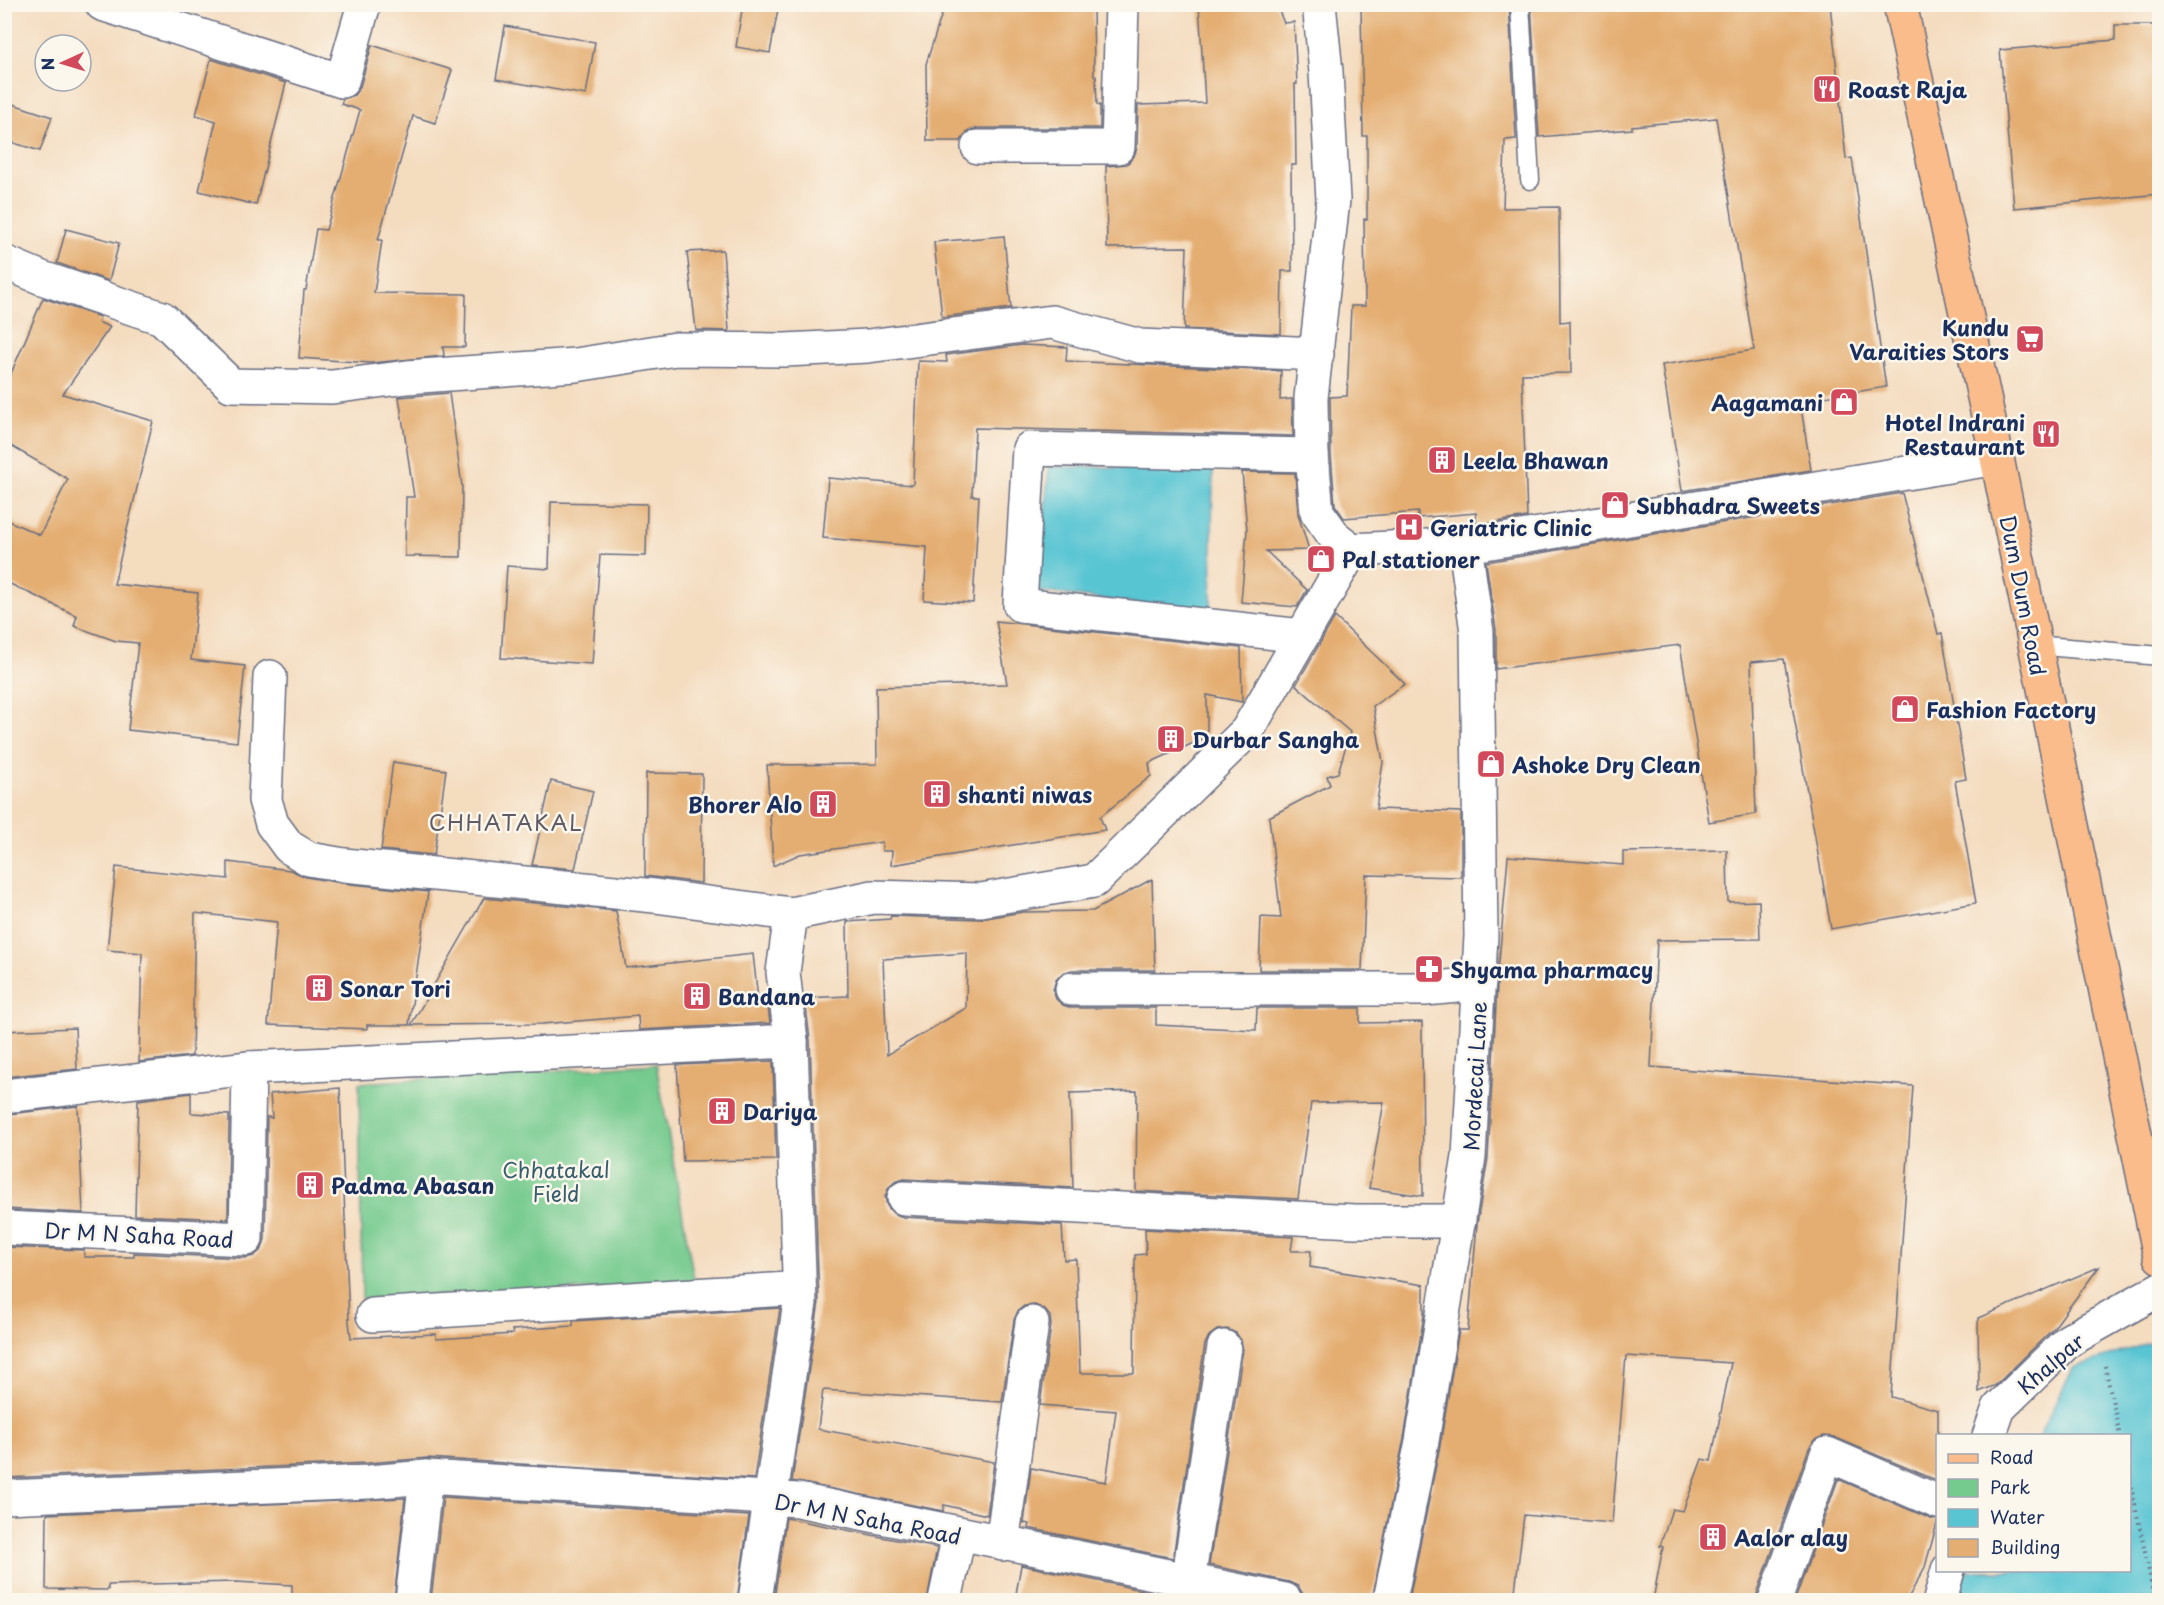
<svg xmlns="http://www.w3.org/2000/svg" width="2164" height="1605" font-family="'Playpen Sans',sans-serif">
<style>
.green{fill:#75ca8e;stroke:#487c76;stroke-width:1.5}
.water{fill:#59c5d3;stroke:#3a7a98;stroke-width:1.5}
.building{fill:#e4ad71;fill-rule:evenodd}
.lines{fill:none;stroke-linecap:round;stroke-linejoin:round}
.lane-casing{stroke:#676c80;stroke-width:21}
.street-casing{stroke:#676c80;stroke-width:36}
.primary-casing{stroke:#676c80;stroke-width:36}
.path{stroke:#676c80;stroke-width:4;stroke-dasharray:1.5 4.5;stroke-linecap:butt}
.lane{stroke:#fff;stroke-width:18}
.street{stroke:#fff;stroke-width:33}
.primary{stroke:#f9bc8a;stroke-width:33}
.labels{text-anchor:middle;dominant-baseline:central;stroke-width:5;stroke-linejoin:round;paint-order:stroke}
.poi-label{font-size:21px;font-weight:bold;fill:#1b2f5e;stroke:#fbf7ec;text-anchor:start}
.street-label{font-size:21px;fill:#1b2f5e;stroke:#fbf7ec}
.park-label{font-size:21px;fill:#365e6c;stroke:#fbf7ec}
.neighbourhood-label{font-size:22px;letter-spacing:1.5px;fill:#615b65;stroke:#fbf7ec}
</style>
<rect width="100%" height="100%" fill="#fbf7ec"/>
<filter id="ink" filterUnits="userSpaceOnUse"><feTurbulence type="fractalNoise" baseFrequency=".0167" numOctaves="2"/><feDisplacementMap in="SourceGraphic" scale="12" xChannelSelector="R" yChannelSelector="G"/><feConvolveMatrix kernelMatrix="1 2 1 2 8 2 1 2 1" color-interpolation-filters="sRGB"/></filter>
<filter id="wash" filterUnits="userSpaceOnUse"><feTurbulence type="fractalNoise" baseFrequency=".008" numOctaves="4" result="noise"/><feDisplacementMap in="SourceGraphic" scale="24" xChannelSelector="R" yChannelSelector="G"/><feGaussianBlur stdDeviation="1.35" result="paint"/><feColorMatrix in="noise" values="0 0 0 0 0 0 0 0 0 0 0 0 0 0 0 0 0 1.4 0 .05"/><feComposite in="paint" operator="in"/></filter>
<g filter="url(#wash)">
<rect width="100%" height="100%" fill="#f4dcbf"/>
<path class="green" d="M 656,1064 L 695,1285 L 362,1299 L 359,1083 Z"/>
<g class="water">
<path d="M 1049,467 L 1213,468 L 1211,613 L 1037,591 Z"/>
<path d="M 2159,1340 L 2159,1600 L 1952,1600 L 1968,1571 L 2130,1570 L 2130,1436 L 2039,1435 L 2074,1367 Z"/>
</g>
<g id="blocks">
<g class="building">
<path d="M 743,4 L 779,4 L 770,53 L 736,47 Z"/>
<path d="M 945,4 L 1093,4 L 1094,76 L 1096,76 L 1097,105 L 1100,105 L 1100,128 L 978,128 L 968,131 L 961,141 L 927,141 L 926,64 Z"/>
<path d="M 1199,4 L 1276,4 L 1284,23 L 1294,22 L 1297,84 L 1295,84 L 1296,165 L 1291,165 L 1292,271 L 1282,271 L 1281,334 L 1184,329 L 1187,247 L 1107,248 L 1106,166 L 1127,164 L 1134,156 L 1137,148 L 1138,105 L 1205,103 Z"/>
<path d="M 1361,4 L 1509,4 L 1516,139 L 1505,140 L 1503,208 L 1559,207 L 1560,322 L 1570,321 L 1571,373 L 1522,374 L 1527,517 L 1477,525 L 1476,513 L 1418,518 L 1418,512 L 1344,518 L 1335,505 L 1331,454 L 1330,397 L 1347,396 L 1351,306 L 1365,306 L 1364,219 L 1367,220 L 1367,136 L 1363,136 Z"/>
<path d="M 1531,4 L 1830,4 L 1846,159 L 1852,158 L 1886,387 L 1800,401 L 1811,470 L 1682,491 L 1662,365 L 1754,350 L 1716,118 L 1632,126 L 1632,129 L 1539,137 Z"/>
<path d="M 2115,25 L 2160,25 L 2160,194 L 2014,208 L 2000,50 L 2115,40 Z"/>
<path d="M 505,26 L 595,42 L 586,95 L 496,79 Z"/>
<path d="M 372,45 L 452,70 L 435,123 L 413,116 L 378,240 L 382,240 L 374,293 L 466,294 L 465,347 L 443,347 L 444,356 L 371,363 L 299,358 L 304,290 L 306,290 L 316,229 L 326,230 L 360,110 L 341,104 L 343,99 L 354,95 L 360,87 Z"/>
<path d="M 211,59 L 286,83 L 256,205 L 199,191 L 216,121 L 196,115 Z"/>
<path d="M 4,101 L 52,117 L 40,151 L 4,140 Z"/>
<path d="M 66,229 L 119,243 L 109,281 L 57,263 Z"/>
<path d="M 1004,236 L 1011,308 L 942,317 L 934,242 Z"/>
<path d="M 723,250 L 729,331 L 696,330 L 687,252 Z"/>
<path d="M 43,298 L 100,317 L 98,322 L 110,327 L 63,394 L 153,421 L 114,584 L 198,593 L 191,660 L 245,666 L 237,742 L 128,730 L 138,643 L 116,641 L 74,626 L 77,616 L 4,581 L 4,519 L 40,535 L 68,479 L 4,442 L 4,390 Z"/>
<path d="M 1022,345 L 1067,347 L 1066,361 L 1281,371 L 1280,400 L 1292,399 L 1293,436 L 975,428 L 972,496 L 979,496 L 973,603 L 924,600 L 927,547 L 823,538 L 828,478 L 913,485 L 918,361 L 947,362 L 946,355 Z"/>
<path d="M 449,393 L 462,486 L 461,557 L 405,556 L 406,497 L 414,497 L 399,397 Z"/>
<path d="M 1242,472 L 1295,473 L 1298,514 L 1309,550 L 1266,551 L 1307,590 L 1297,607 L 1241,602 L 1247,530 Z"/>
<path d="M 1902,493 L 1938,634 L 1942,633 L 1966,779 L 1955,781 L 1976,903 L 1831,929 L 1784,659 L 1751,662 L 1756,814 L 1709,822 L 1680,645 L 1496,669 L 1496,630 L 1486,562 Z"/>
<path d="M 551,502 L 647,504 L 646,556 L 600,555 L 592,664 L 501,658 L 507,566 L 549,569 Z"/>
<path d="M 1335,617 L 1405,684 L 1373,706 L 1383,762 L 1376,809 L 1461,812 L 1461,877 L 1366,875 L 1362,970 L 1259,970 L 1261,917 L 1281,918 L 1269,817 L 1330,785 L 1327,776 L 1338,773 L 1350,732 L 1296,685 Z"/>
<path d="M 996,621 L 1241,648 L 1242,702 L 1207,695 L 1207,737 L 1149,763 L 1151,776 L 1100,817 L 1105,830 L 891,865 L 892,851 L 882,851 L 882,842 L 800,854 L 773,866 L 767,765 L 877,764 L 876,687 L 1007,684 Z"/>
<path d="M 393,762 L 446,770 L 434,855 L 381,850 Z"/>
<path d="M 646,773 L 702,774 L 701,883 L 645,876 Z"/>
<path d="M 551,781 L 593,791 L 575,869 L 532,865 Z"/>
<path d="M 1727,850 L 1728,902 L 1759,901 L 1760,939 L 1657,940 L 1651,1067 L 1913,1086 L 1891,1397 L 1938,1410 L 1938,1481 L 1834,1437 L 1824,1436 L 1815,1440 L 1809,1448 L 1757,1594 L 1757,1600 L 1653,1600 L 1663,1547 L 1660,1546 L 1672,1509 L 1683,1511 L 1702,1459 L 1711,1461 L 1731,1363 L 1626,1356 L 1612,1523 L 1524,1515 L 1514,1600 L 1409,1600 L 1440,1445 L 1459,1330 L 1468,1330 L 1477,1224 L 1488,1158 L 1497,986 L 1508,856 L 1623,865 L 1623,852 Z"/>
<path d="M 228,862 L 290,870 L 306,877 L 341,883 L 428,892 L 409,1025 L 367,1025 L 367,1029 L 268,1025 L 277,922 L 195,913 L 192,1056 L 139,1062 L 142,953 L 107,950 L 116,867 L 228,879 Z"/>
<path d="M 1152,879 L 1155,970 L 1072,970 L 1063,973 L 1056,980 L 1053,990 L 1056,999 L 1063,1005 L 1072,1008 L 1156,1008 L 1156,1025 L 1256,1030 L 1257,1008 L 1360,1008 L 1360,1023 L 1422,1022 L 1423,1196 L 1369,1188 L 1384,1102 L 1311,1103 L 1298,1199 L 1136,1191 L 1137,1091 L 1070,1093 L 1073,1188 L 904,1179 L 895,1182 L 889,1187 L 885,1196 L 887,1206 L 893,1213 L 903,1217 L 1062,1225 L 1064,1260 L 1076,1259 L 1080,1373 L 1134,1373 L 1135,1255 L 1146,1254 L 1145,1229 L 1293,1237 L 1291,1251 L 1311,1251 L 1310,1267 L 1424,1285 L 1424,1315 L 1404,1438 L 1372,1600 L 1303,1600 L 1303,1594 L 1298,1586 L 1289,1582 L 1209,1565 L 1243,1350 L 1241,1340 L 1236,1333 L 1227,1329 L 1217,1330 L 1209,1336 L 1205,1344 L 1173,1558 L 1028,1528 L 1029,1524 L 1024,1523 L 1031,1468 L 1106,1482 L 1116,1411 L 1040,1405 L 1051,1325 L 1050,1316 L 1044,1309 L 1035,1305 L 1024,1306 L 1018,1311 L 1014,1320 L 1002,1402 L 823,1390 L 818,1429 L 994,1462 L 987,1515 L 944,1505 L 943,1511 L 792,1481 L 819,1302 L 810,1040 L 805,998 L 848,996 L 847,922 L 890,919 L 891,916 L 980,919 L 1023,912 L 1093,911 ZM 967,953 L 966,1008 L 887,1055 L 883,959 Z"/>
<path d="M 484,898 L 616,911 L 626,968 L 753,954 L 758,999 L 767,999 L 770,1023 L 639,1030 L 638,1016 L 542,1024 L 411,1025 Z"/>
<path d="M 75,1028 L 77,1069 L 4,1077 L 4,1031 Z"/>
<path d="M 773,1061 L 776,1160 L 683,1161 L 677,1065 Z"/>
<path d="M 340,1088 L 349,1322 L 351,1338 L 436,1334 L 436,1339 L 513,1334 L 512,1330 L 573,1326 L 573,1321 L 780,1308 L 754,1479 L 427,1458 L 368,1463 L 4,1478 L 4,1247 L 84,1250 L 84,1257 L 134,1257 L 134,1253 L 245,1258 L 254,1256 L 262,1249 L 265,1239 L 267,1117 L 272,1118 L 270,1094 Z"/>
<path d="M 191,1093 L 191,1113 L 229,1115 L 228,1219 L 135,1215 L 138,1100 Z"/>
<path d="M 78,1106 L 83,1213 L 4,1209 L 4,1149 L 9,1114 Z"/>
<path d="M 2099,1267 L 2053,1329 L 1996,1385 L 1979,1392 L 1978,1318 Z"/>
<path d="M 1838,1479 L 1931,1519 L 1938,1520 L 1925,1567 L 1907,1600 L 1795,1600 Z"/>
<path d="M 443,1497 L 749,1516 L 737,1600 L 431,1600 Z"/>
<path d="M 405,1498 L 394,1600 L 292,1600 L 292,1585 L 236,1582 L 108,1585 L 108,1590 L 46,1589 L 47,1514 Z"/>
<path d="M 786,1518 L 937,1548 L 927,1600 L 774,1600 Z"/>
<path d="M 1021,1565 L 1185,1599 L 1194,1600 L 1015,1600 Z"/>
</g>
</g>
</g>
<g filter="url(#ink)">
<use href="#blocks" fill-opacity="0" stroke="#676c80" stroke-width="1.5"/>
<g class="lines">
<g class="lane-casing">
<g id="lane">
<path d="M 1520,4 L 1530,180"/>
<path d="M 2034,645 L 2160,656"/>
</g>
</g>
<g class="street-casing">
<g id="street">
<path d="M 102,4 L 342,81 L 364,4"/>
<path d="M 1319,4 L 1326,72 L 1333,200 L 1311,398 L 1312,455 L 1317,512 L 1335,537 L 1352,550"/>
<path d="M 978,147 L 1118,147 L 1122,4"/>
<path d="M 4,262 L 42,278 L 162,318 L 231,385 L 332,387 L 407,377 L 576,365 L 676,349 L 785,350 L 868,346 L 1052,322 L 1140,346 L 1317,354"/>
<path d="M 1302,636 L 1020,605 L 1029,449 L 1312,455"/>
<path d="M 270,677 L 265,800 L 272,824 L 289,847 L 309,859 L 344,865 L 655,896 L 791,914"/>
<path d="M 1072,989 L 1425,989 L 1479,984"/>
<path d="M 791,1041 L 783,972 L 791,914 L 873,897 L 981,900 L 1094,881 L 1247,731 L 1352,550 L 1485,543 L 1997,458"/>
<path d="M 4,1096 L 249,1068 L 791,1041 L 800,1303 L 755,1600"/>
<path d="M 904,1198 L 1355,1221 L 1459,1221"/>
<path d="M 4,1228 L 246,1239 L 249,1068"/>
<path d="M 373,1315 L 788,1289 L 797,1284"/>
<path d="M 1989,1436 L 1999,1408 L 2068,1341 L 2160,1289"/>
<path d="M 4,1497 L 369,1482 L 426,1477"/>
<path d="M 1002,1544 L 1032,1323"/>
<path d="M 1188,1581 L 1224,1347"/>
<path d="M 412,1600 L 426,1477 L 798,1500 L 1285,1600"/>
<path d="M 945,1600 L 959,1535"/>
<path d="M 1390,1600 L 1422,1441 L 1469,1157 L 1481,936 L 1477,632 L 1465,545"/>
<path d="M 1775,1600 L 1827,1454 L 1938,1502"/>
<path d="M 1940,1600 L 1948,1570"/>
</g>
</g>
<g class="primary-casing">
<path id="primary" d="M 1900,4 L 1997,458 L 2160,1257"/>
</g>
<g class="path">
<path d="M 2105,1366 L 2120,1436"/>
<path d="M 2130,1481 L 2155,1600"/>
</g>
<use href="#lane" class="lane"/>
<use href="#street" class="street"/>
<use href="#primary" class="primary"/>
</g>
</g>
<defs>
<g id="restaurant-square" transform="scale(1.5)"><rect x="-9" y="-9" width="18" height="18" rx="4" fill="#d1495b" stroke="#fbf7ec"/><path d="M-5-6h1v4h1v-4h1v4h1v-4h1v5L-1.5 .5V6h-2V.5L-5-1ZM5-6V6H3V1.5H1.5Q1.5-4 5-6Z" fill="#fff"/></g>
<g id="supermarket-square" transform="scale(1.5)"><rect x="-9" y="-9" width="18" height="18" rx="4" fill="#d1495b" stroke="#fbf7ec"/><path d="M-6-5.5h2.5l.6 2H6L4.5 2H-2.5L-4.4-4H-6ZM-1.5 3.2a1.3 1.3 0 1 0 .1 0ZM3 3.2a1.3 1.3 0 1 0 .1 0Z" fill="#fff"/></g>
<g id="shop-square" transform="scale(1.5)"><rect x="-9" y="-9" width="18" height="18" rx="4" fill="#d1495b" stroke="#fbf7ec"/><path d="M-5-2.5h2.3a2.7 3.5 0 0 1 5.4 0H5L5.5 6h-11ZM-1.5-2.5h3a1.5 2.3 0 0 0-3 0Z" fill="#fff"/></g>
<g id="building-square" transform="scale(1.5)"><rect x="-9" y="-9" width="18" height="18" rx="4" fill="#d1495b" stroke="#fbf7ec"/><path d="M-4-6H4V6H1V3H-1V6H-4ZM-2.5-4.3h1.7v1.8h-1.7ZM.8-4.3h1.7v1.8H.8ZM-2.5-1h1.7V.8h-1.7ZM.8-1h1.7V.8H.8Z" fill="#fff"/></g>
<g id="hospital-square" transform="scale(1.5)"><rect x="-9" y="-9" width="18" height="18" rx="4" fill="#d1495b" stroke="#fbf7ec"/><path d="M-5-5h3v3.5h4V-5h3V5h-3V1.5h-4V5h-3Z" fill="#fff"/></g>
<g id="pharmacy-square" transform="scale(1.5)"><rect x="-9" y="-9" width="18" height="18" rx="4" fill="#d1495b" stroke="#fbf7ec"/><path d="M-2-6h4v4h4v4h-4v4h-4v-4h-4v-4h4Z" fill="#fff"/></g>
</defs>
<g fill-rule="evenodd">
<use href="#restaurant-square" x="1827" y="89"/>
<use href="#supermarket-square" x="2030" y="339"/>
<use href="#shop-square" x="1844" y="402"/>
<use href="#restaurant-square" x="2046" y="434"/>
<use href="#building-square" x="1442" y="460"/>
<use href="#shop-square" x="1615" y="505"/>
<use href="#hospital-square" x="1409" y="527"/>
<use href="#shop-square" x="1321" y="559"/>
<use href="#shop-square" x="1905" y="709"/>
<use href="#building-square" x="1171" y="739"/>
<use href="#shop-square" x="1491" y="764"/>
<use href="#building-square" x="937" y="794"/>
<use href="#building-square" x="823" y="804"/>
<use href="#pharmacy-square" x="1429" y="969"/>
<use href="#building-square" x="319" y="988"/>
<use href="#building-square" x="697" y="996"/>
<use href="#building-square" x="722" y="1111"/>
<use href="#building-square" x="310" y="1185"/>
<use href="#building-square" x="1713" y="1537"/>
</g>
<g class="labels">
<g class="poi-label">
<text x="1848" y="89">Roast Raja</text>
<text x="2009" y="327" text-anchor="end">Kundu<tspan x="2009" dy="24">Varaities Stors</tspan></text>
<text x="1823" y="402" text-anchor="end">Aagamani</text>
<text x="2025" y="422" text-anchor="end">Hotel Indrani<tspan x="2025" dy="24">Restaurant</tspan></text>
<text x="1463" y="460">Leela Bhawan</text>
<text x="1636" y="505">Subhadra Sweets</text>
<text x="1430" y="527">Geriatric Clinic</text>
<text x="1342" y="559">Pal stationer</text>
<text x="1926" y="709">Fashion Factory</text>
<text x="1192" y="739">Durbar Sangha</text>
<text x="1512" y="764">Ashoke Dry Clean</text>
<text x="958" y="794">shanti niwas</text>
<text x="802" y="804" text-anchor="end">Bhorer Alo</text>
<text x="1450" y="969">Shyama pharmacy</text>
<text x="340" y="988">Sonar Tori</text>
<text x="718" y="996">Bandana</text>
<text x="743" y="1111">Dariya</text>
<text x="331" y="1185">Padma Abasan</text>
<text x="1734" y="1537">Aalor alay</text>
</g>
<g class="street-label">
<text transform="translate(2024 595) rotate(79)">Dum Dum Road</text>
<text transform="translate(1474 1076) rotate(-87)">Mordecai Lane</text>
<text transform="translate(139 1234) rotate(3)">Dr M N Saha Road</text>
<text transform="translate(2050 1363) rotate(-41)">Khalpar</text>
<text transform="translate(868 1518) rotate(11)">Dr M N Saha Road</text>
</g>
<g class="park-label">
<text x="556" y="1169">Chhatakal<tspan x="556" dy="24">Field</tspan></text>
</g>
<g class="neighbourhood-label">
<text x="506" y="821">CHHATAKAL</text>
</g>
</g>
<rect width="2164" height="1605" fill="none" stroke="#fbf7ec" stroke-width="24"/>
<rect x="1936" y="1434" width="195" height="138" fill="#fbf7ec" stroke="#a1a7b3" stroke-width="1.5"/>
<rect x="1948" y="1454" width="30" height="9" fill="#f9bc8a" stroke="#a1a7b3" stroke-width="1.5"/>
<text x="1990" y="1464" font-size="18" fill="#1b2f5e">Road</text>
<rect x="1948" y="1479" width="30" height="18" fill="#75ca8e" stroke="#a1a7b3" stroke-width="1.5"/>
<text x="1990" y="1494" font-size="18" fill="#1b2f5e">Park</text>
<rect x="1948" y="1509" width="30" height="18" fill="#59c5d3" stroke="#a1a7b3" stroke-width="1.5"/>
<text x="1990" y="1524" font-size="18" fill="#1b2f5e">Water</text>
<rect x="1948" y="1539" width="30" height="18" fill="#e4ad71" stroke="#a1a7b3" stroke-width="1.5"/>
<text x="1990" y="1554" font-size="18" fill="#1b2f5e">Building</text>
<g transform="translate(63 63) rotate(266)"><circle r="28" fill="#fbf7ec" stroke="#a1a7b3" stroke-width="1.5"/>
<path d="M0-4.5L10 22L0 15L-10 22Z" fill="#d1495b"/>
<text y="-9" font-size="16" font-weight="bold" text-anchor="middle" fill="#1b2f5e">N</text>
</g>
</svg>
